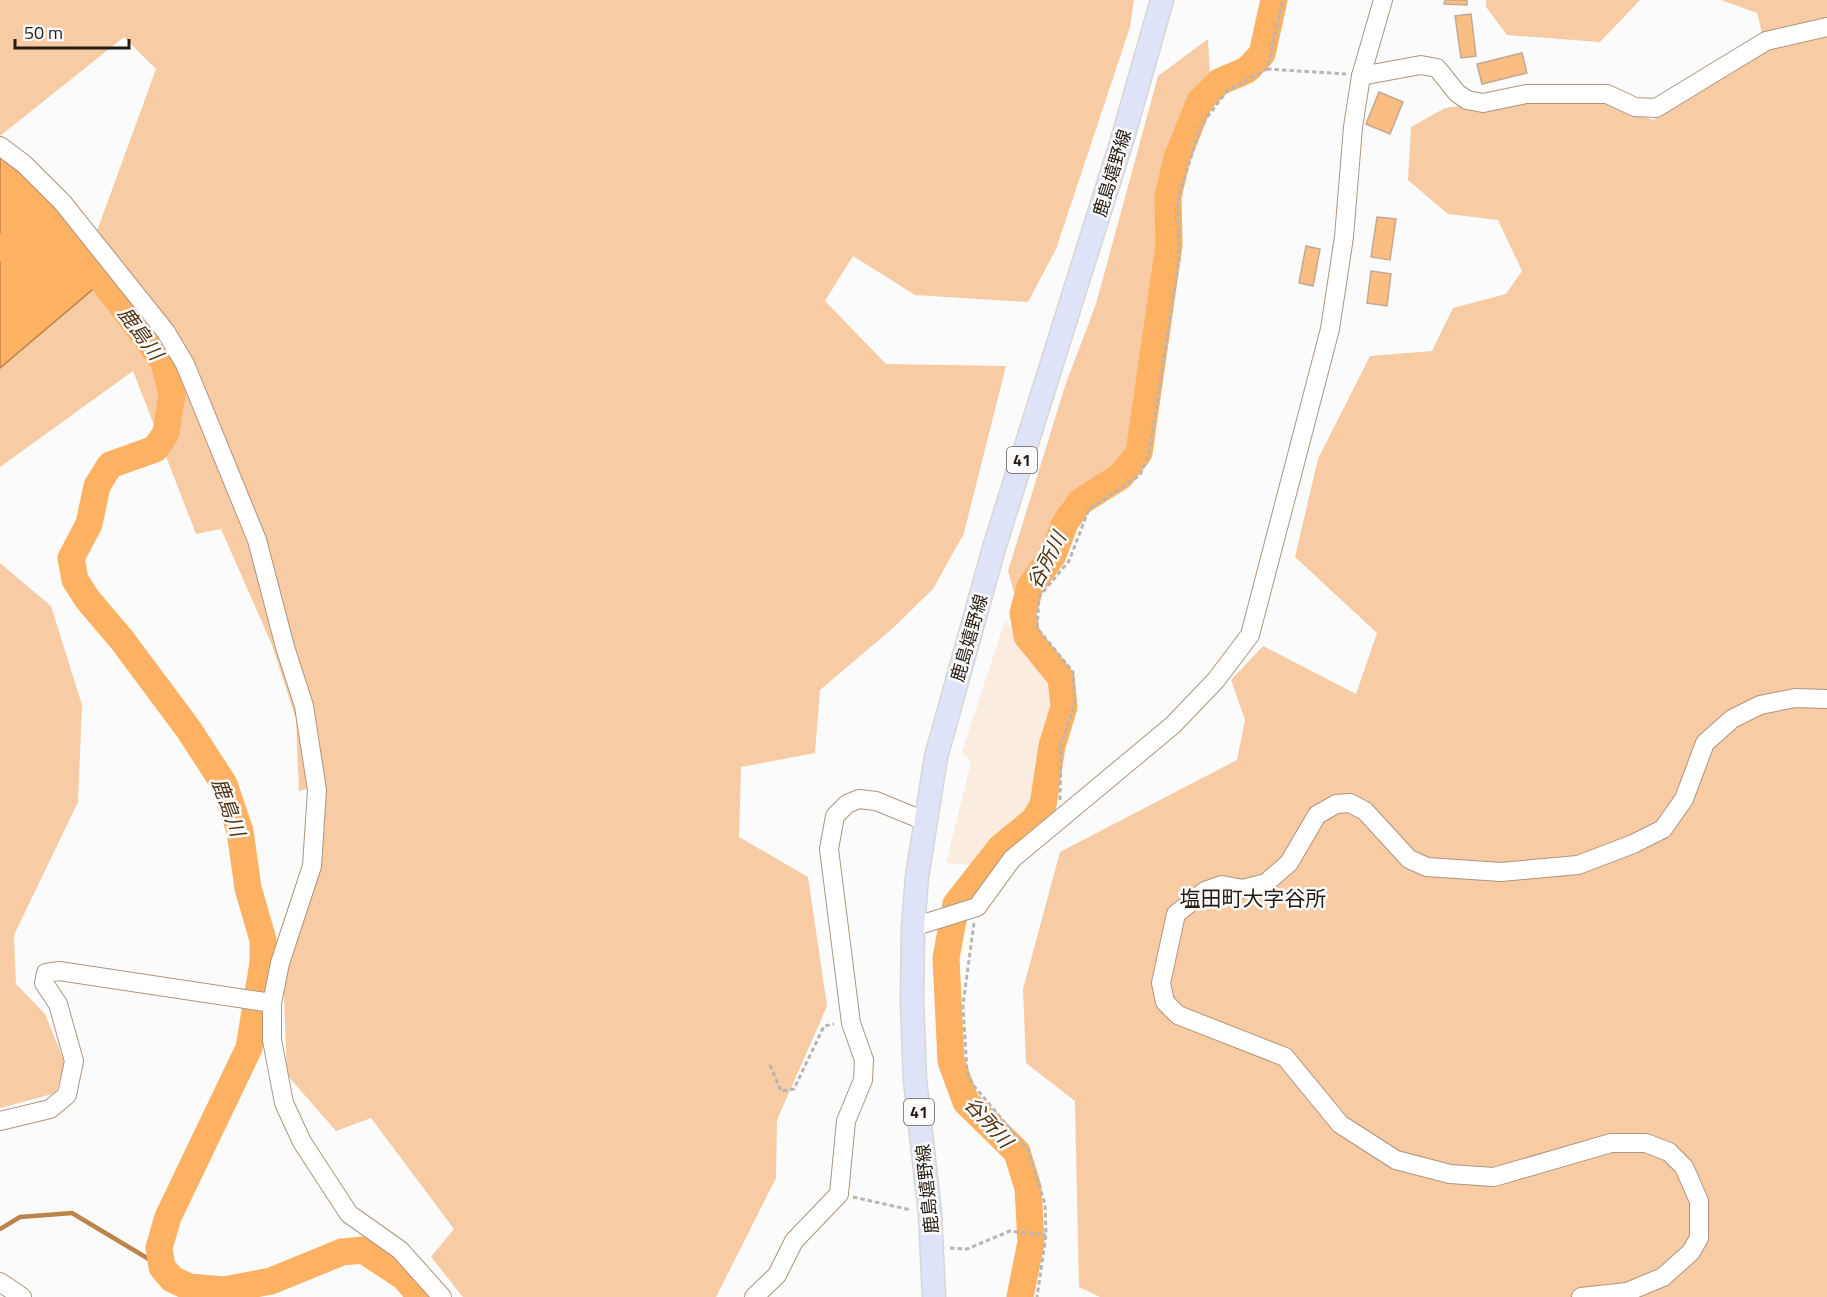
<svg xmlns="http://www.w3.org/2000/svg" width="1827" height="1297" font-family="'Titillium Web','Noto Sans JP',sans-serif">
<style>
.built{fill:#faede0}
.green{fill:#f7cba3}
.water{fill:#fdb163;stroke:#bc844b;stroke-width:1.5}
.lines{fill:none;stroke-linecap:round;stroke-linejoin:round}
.stream{stroke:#bc844b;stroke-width:4.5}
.river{stroke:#fdb163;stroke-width:27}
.building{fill:#fbbe82;stroke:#c2a991;stroke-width:1.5}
.minor-casing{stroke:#af957e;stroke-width:20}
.major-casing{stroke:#d8d6d5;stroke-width:25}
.path{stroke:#b8b5b2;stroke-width:3;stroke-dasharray:4.5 3;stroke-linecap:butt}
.minor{stroke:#fff;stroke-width:18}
.major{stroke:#dee3f8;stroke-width:22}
.labels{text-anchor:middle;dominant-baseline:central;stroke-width:5;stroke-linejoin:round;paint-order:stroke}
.shield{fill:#fbfbfb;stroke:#655f59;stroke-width:1.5}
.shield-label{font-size:16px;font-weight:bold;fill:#251c13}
.street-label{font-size:18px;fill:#251c13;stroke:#fbfbfb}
.water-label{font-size:20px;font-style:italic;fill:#523312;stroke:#fbfbfb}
.quarter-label{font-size:21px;fill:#251c13;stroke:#fbfbfb}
</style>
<rect width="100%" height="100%" fill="#fbfbfb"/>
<path class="built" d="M 1005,620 L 1050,680 L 1056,707 L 1040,748 L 1035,809 L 974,865 L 946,863 L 971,763 L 962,752 Z"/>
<g class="green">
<path d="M 0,0 L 1134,0 L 1130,27 L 1056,249 L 1028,302 L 915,295 L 853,256 L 825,301 L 886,364 L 1006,366 L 964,533 L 933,589 L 893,628 L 820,690 L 815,753 L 741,767 L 739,837 L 808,877 L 827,1006 L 777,1120 L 776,1178 L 716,1297 L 463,1297 L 431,1257 L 454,1229 L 371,1118 L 336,1131 L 287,1075 L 283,971 L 315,886 L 323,784 L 299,791 L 296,719 L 272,645 L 221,529 L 196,534 L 133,371 L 0,467 L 0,368 L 98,284 L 61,229 L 71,222 L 97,231 L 156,69 L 124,37 L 0,136 Z"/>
<path d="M 1486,0 L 1640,0 L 1600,42 L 1507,35 L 1486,7 Z"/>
<path d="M 1721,0 L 1827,0 L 1827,1297 L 1100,1297 L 1079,1287 L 1075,1101 L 1026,1063 L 1023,989 L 1060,852 L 1237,760 L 1245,720 L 1231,680 L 1263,646 L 1356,694 L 1377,633 L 1295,557 L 1318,459 L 1370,356 L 1432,351 L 1453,308 L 1506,294 L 1522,271 L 1498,220 L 1448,214 L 1408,180 L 1411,127 L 1445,108 L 1540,94 L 1603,101 L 1653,120 L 1766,48 L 1757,13 Z"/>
<path d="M 1208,39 L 1210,76 L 1186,101 L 1155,199 L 1160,267 L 1130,445 L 1114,469 L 1064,500 L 1046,553 L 1014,593 L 1008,571 L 1065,386 L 1096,304 L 1158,76 Z"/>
<path d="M 0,563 L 51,606 L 82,705 L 78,802 L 14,935 L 16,984 L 45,1014 L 65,1063 L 56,1093 L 0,1108 Z"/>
</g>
<path class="water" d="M 0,157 L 38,187 L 71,222 L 61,229 L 99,284 L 0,368 Z"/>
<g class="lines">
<path class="stream" d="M 0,1229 L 20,1217 L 72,1213 L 162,1267"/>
<g class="river">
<path d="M 0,248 L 60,224 L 164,362 L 172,394 L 166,433 L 155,449 L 110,465 L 97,486 L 89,524 L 71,558 L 75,580 L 88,600 L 122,640 L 189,730 L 224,784 L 240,831 L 248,888 L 263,940 L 263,963 L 249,1048 L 168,1217 L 159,1248 L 162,1267 L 172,1279 L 189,1287 L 224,1290 L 271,1281 L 342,1252 L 363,1250 L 404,1277 L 421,1297"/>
<path d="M 1020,1297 L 1031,1242 L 1028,1188 L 1017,1152 L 966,1102 L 951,1061 L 946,958 L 956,904 L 1000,848 L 1034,820 L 1043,805 L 1052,746 L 1064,707 L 1061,678 L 1027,636 L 1023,613 L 1030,587 L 1053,555 L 1065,523 L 1080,502 L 1121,476 L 1139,453 L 1169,245 L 1168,197 L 1177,158 L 1200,101 L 1219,82 L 1247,70 L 1262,54 L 1274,0"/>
</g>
</g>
<g class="building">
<path d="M 1445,0 L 1467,0 L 1467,5 L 1444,4 Z"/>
<path d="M 1471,14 L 1476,56 L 1461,58 L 1455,16 Z"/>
<path d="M 1522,53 L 1527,73 L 1482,84 L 1477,64 Z"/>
<path d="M 1379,92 L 1403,102 L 1390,134 L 1366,124 Z"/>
<path d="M 1377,217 L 1396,219 L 1390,260 L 1371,257 Z"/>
<path d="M 1306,246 L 1320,249 L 1313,286 L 1299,283 Z"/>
<path d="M 1371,271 L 1391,274 L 1387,306 L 1367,303 Z"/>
</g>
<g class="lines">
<g class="minor-casing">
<g id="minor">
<path d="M 1361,76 L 1421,65 L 1437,68 L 1457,93 L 1467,100 L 1483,103 L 1526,94 L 1607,94 L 1635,107 L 1656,108 L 1766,41 L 1827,27"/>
<path d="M 0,146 L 24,164 L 63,203 L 166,332 L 185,364 L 257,540 L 285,647 L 304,706 L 317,790 L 312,866 L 280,963 L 272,1003 L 272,1040 L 284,1103 L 302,1142 L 349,1214 L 400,1250 L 442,1297"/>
<path d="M 913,927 L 977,907 L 1012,859 L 1173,725 L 1216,680 L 1250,635 L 1330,329 L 1344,237 L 1353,127 L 1361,76 L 1383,0"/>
<path d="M 0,1121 L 50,1109 L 67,1095 L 74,1061 L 58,1004 L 44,983 L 46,973 L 59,971 L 272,1003"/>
<path d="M 0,1282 L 22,1297"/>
<path d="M 754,1297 L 777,1275 L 794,1241 L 839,1194 L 846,1121 L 863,1080 L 864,1060 L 851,1023 L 829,849 L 835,816 L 847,804 L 859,799 L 876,801 L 925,821"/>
<path d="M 1581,1297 L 1627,1292 L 1663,1277 L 1691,1252 L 1699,1238 L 1699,1201 L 1684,1167 L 1669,1152 L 1646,1143 L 1611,1143 L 1494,1177 L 1450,1174 L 1396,1160 L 1340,1124 L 1285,1057 L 1178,1015 L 1165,1002 L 1161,983 L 1176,914 L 1205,891 L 1222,885 L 1243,889 L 1266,883 L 1289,863 L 1317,815 L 1336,804 L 1350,803 L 1365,811 L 1409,859 L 1427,867 L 1501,872 L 1578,865 L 1633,844 L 1663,829 L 1684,799 L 1705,743 L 1732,719 L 1760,705 L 1795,698 L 1827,699"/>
</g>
</g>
<g class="major-casing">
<path id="major" d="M 934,1297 L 930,1214 L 915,1080 L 912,1002 L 913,927 L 917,877 L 936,757 L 994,548 L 1123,137 L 1162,0"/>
</g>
<g class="path">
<path d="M 1267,69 L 1346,74"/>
<path d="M 1060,800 L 1061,744 L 1075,703 L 1073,672 L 1037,628 L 1039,597 L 1069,561 L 1089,509 L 1140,475 L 1149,454 L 1179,260 L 1178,199 L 1201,125 L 1227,91 L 1267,69 L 1283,0"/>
<path d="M 974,923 L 963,1005 L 967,1072 L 973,1085 L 1028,1150 L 1045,1204 L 1046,1235 L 1037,1297"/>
<path d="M 770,1065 L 781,1091 L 794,1089 L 824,1026 L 834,1024"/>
<path d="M 853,1197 L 911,1210"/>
<path d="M 950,1248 L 967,1249 L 1010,1231 L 1046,1235"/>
</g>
<use href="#minor" class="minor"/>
<use href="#major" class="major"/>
</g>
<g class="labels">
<g class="shield">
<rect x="1007" y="447" width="30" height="26" rx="4.5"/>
<rect x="904" y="1099" width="30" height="26" rx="4.5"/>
</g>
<g class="shield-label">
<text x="1022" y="460">41</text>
<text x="919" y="1112">41</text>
</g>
<g class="street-label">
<text transform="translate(1112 173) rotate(-73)">鹿島嬉野線</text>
<text transform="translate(969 638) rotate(-74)">鹿島嬉野線</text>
<text transform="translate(927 1189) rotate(-96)">鹿島嬉野線</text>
</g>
<g class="water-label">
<text transform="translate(141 333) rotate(54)">鹿島川</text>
<text transform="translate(1046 560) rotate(-63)">谷所川</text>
<text transform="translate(229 807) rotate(70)">鹿島川</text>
<text transform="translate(989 1122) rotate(48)">谷所川</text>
</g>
<g class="quarter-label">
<text x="1253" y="898">塩田町大字谷所</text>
</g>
</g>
<path d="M15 39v9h114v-9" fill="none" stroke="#251c13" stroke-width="3"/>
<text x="24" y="39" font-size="18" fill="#251c13" stroke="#fbfbfb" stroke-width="4.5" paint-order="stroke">50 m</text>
</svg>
